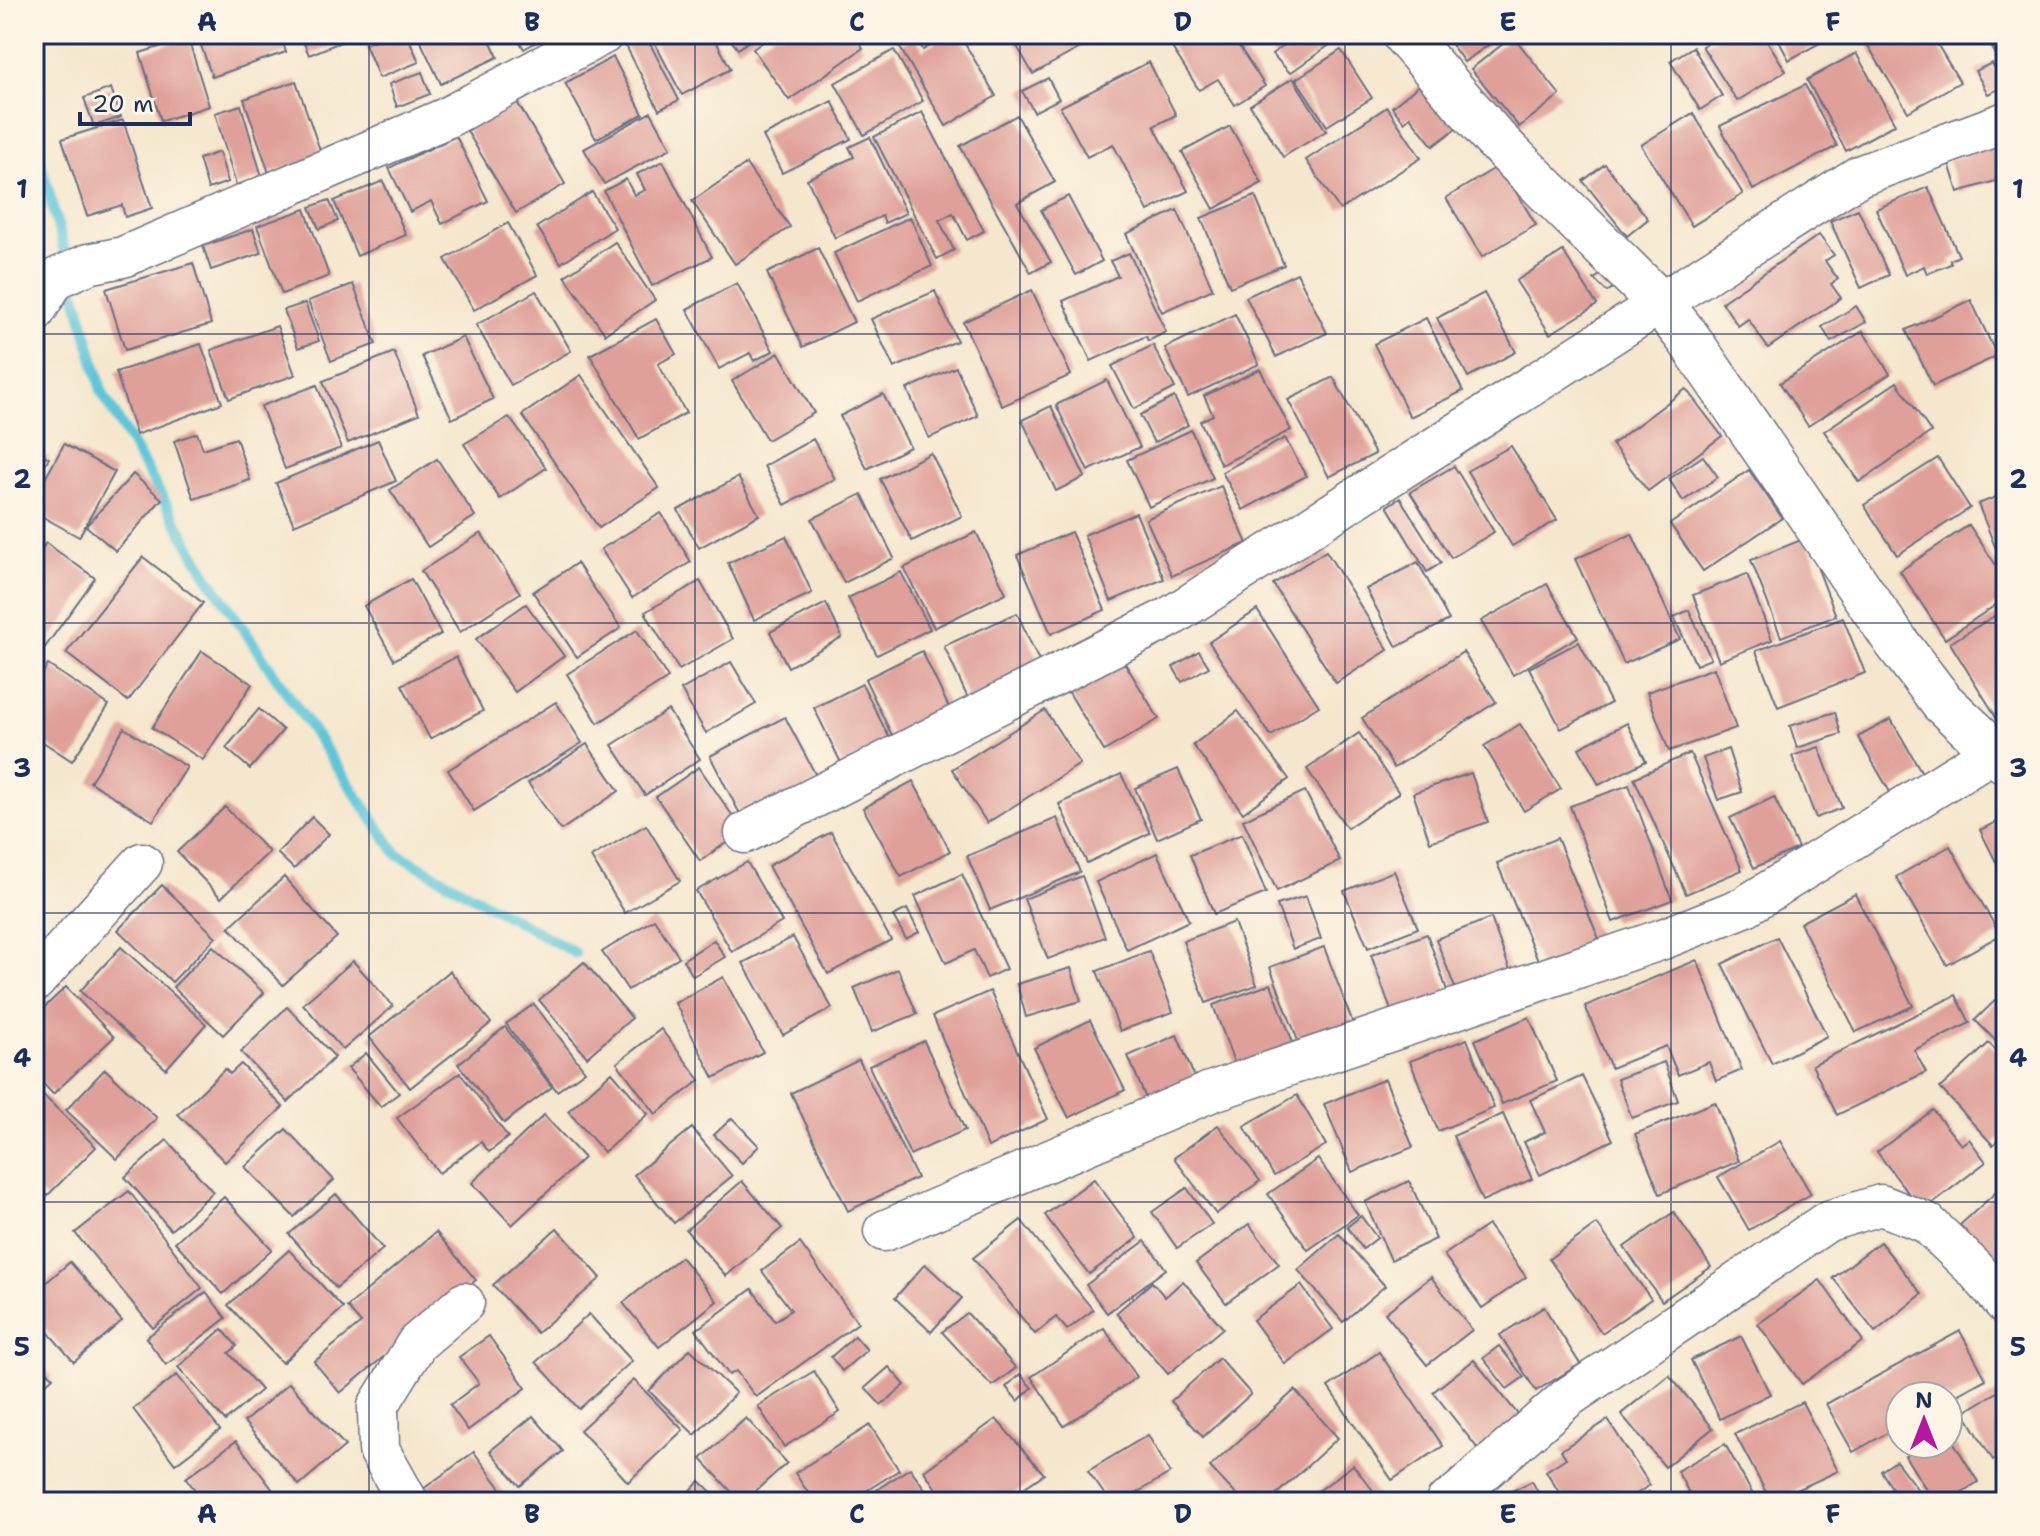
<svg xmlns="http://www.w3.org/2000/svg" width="2040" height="1536" font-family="'Shantell Sans',sans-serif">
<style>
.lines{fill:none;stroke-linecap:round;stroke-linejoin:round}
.stream{stroke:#5dc6d9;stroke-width:11}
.building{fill:#dfa099}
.minor-casing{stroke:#676f85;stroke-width:43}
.tertiary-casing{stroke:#676f85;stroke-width:47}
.minor{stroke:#fff;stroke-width:40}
.tertiary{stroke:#fff;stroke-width:44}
.grid{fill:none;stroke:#1b2f5e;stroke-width:2;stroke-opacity:0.55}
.neatline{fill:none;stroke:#1b2f5e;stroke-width:3}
.grid-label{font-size:26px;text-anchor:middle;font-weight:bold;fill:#1b2f5e}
</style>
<rect width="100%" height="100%" fill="#fcf5e5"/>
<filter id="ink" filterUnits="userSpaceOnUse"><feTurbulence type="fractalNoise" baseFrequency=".0125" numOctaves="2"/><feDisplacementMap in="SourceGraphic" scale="16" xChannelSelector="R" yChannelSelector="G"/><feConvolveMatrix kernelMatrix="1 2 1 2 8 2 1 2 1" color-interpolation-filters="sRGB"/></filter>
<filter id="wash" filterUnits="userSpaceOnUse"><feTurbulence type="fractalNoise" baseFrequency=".006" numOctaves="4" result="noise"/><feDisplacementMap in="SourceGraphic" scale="32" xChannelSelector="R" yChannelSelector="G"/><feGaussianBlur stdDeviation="1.8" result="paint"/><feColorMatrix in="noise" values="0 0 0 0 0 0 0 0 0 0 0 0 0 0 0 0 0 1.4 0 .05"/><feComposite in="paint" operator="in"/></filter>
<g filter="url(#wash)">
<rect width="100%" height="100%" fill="#f5e7cd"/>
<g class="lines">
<g class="stream">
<path d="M 34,138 L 68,264"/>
<path d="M 72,280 L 102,392 L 206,574 L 396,853 L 575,953"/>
</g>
</g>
<g id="blocks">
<g class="building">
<path d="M 197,34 L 280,34 L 286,52 L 212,77 Z"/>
<path d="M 300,34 L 360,34 L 309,55 Z"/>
<path d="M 390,34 L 407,34 L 419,62 L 379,78 L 365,44 Z"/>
<path d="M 417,34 L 487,34 L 498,57 L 441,84 Z"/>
<path d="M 515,34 L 550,34 L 524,49 Z"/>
<path d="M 650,34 L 712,34 L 731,69 L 682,95 Z"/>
<path d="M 726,34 L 758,34 L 738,49 Z"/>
<path d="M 774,34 L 854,34 L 863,48 L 789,100 L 753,49 Z"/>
<path d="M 950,34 L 959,34 L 996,96 L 946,126 L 899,46 L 915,36 L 923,50 Z"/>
<path d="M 1010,34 L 1105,34 L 1033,74 Z"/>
<path d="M 1190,34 L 1231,34 L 1265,86 L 1235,105 L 1218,79 L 1199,90 L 1171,46 Z"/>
<path d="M 1299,34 L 1345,34 L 1290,73 L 1272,54 Z"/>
<path d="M 1444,34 L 1504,34 L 1464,62 Z"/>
<path d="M 1722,34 L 1763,34 L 1786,71 L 1737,101 L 1702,46 Z"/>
<path d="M 1775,34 L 1836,34 L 1789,60 Z"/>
<path d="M 1861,34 L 1931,34 L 1960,82 L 1908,112 Z"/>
<path d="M 1986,34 L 2006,34 L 2006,77 Z"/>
<path d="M 646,36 L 679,100 L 659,110 L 626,46 Z"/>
<path d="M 1513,36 L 1560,95 L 1519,127 L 1471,69 Z"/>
<path d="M 188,38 L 209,106 L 161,121 L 140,53 Z"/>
<path d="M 1693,47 L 1722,96 L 1700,110 L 1670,61 Z"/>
<path d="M 894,50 L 923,101 L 864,135 L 835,83 Z"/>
<path d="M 1341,50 L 1372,98 L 1327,126 L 1296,79 Z"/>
<path d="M 1856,53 L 1895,124 L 1846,151 L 1807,80 Z"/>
<path d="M 613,57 L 643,114 L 596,139 L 565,83 Z"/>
<path d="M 1149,62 L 1176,115 L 1154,126 L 1188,191 L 1148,211 L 1113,144 L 1087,157 L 1060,107 Z"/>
<path d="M 1992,63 L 2005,86 L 1988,94 L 1975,71 Z"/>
<path d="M 422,72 L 430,94 L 397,107 L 389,84 Z"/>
<path d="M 1048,78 L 1059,99 L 1034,112 L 1022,91 Z"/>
<path d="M 1293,78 L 1326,131 L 1283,157 L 1250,105 Z"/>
<path d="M 296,81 L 322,156 L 269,173 L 244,99 Z"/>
<path d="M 1422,83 L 1458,127 L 1433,146 L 1410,117 L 1404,122 L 1392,107 Z"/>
<path d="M 1805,85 L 1837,146 L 1753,190 L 1720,126 Z"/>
<path d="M 111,88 L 121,117 L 94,126 L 84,98 Z"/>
<path d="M 832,101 L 851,139 L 782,173 L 763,136 Z"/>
<path d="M 517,102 L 565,184 L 516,213 L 467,131 Z"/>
<path d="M 241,105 L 262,177 L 236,185 L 215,113 Z"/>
<path d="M 1387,107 L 1421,158 L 1340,210 L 1306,160 Z"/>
<path d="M 651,112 L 671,148 L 604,184 L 584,149 Z"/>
<path d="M 922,112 L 984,231 L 967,240 L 953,213 L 939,220 L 954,250 L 937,259 L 874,137 Z"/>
<path d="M 1693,113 L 1743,194 L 1692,226 L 1641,145 Z"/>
<path d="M 1017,115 L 1055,182 L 1017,203 L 1051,262 L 1031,273 L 960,146 Z"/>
<path d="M 123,120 L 152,208 L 125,217 L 122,205 L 87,216 L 62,139 Z"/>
<path d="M 1230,126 L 1262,183 L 1214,209 L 1182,152 Z"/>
<path d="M 456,136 L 488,201 L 442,224 L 431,201 L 410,212 L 389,168 Z"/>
<path d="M 870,137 L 906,213 L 885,223 L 882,216 L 835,238 L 807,179 L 854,157 L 849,147 Z"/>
<path d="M 2006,143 L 2006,178 L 1958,192 L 1948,160 Z"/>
<path d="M 219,152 L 228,182 L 208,189 L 199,159 Z"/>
<path d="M 663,161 L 712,257 L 652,286 L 604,191 L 626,179 L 634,195 L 645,190 L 637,174 Z"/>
<path d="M 746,164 L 790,227 L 735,264 L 692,201 Z"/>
<path d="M 1605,164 L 1648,219 L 1627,236 L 1583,181 Z"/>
<path d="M 1500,165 L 1536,225 L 1482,257 L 1446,198 Z"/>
<path d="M 383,181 L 406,235 L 357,256 L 334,201 Z"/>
<path d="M 1928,187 L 1959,256 L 1950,260 L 1951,264 L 1927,274 L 1924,266 L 1905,275 L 1876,209 Z"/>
<path d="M 592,192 L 615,228 L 561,263 L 537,227 Z"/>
<path d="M 1068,196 L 1102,261 L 1076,275 L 1041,210 Z"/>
<path d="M 1255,196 L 1284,265 L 1230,287 L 1201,218 Z"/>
<path d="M 329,200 L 338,221 L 319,229 L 310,207 Z"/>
<path d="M 305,209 L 329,276 L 282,294 L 257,226 Z"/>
<path d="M 1858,209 L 1889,275 L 1861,288 L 1830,221 Z"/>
<path d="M 1177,210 L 1213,289 L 1162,312 L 1126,234 Z"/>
<path d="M 910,217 L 932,266 L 857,301 L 834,253 Z"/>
<path d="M 508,223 L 537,275 L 474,310 L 445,259 Z"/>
<path d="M 253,229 L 261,253 L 211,270 L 203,246 Z"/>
<path d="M 1819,235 L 1834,255 L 1825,261 L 1838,279 L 1831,284 L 1841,298 L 1768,348 L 1748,319 L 1738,326 L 1722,302 Z"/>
<path d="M 615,242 L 655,300 L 605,334 L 565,276 Z"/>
<path d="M 818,248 L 854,322 L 803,347 L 767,273 Z"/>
<path d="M 1563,251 L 1597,305 L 1550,334 L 1516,281 Z"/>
<path d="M 1129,253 L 1166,332 L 1148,341 L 1146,336 L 1091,361 L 1063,301 L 1118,276 L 1110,261 Z"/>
<path d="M 193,263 L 211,324 L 125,350 L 106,289 Z"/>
<path d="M 1609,270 L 1618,284 L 1607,292 L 1594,279 Z"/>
<path d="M 1297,273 L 1327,333 L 1276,357 L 1246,297 Z"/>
<path d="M 737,283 L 773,351 L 754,361 L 750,353 L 719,369 L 687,309 Z"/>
<path d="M 353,284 L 376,344 L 331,361 L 308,301 Z"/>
<path d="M 1032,290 L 1071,375 L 1002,406 L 963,322 Z"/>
<path d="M 536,291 L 571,351 L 511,385 L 476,325 Z"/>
<path d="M 935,291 L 957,341 L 894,368 L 871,319 Z"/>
<path d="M 1484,293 L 1516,352 L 1468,377 L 1437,318 Z"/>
<path d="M 1971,300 L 1997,356 L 1933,386 L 1906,330 Z"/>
<path d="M 305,303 L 319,341 L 298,348 L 284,310 Z"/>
<path d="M 1856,306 L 1866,322 L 1831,342 L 1822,327 Z"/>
<path d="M 1235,314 L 1259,364 L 1188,397 L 1165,348 Z"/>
<path d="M 1426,318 L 1463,391 L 1410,417 L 1374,344 Z"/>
<path d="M 656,319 L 676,354 L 658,364 L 686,413 L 639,439 L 590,355 Z"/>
<path d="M 277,326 L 295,375 L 229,399 L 211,350 Z"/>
<path d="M 1863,331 L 1890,374 L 1808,426 L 1780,383 Z"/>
<path d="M 463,337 L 493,399 L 452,419 L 422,356 Z"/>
<path d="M 201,344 L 222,403 L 136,435 L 116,372 Z"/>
<path d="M 1153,345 L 1175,388 L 1134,409 L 1112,366 Z"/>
<path d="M 394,352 L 419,414 L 348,443 L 323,381 Z"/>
<path d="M 779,353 L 814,413 L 767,440 L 732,381 Z"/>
<path d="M 956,367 L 978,416 L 929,438 L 907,389 Z"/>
<path d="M 1260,369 L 1291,430 L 1221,465 L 1200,421 L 1213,415 L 1204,396 Z"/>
<path d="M 581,375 L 659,488 L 599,528 L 522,415 Z"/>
<path d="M 1333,377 L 1375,454 L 1329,477 L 1288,400 Z"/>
<path d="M 1107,380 L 1140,447 L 1088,471 L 1056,405 Z"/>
<path d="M 1897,382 L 1931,432 L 1859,482 L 1824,431 Z"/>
<path d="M 317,385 L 341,448 L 285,469 L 261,406 Z"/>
<path d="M 1686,389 L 1722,436 L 1648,491 L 1612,444 Z"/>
<path d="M 883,394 L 910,447 L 867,469 L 840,416 Z"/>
<path d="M 1174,397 L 1188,425 L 1154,443 L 1140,415 Z"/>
<path d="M 1051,406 L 1085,477 L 1056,491 L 1022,420 Z"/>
<path d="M 509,417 L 546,468 L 500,499 L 464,444 Z"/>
<path d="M 1191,430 L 1213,478 L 1149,507 L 1127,460 Z"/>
<path d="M 197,433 L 203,449 L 236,438 L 250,480 L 194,499 L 174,441 Z"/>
<path d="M 1285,438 L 1306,476 L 1243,510 L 1222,472 Z"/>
<path d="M 813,439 L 835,479 L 785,505 L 764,466 Z"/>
<path d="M 378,440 L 396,481 L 294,525 L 276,483 Z"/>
<path d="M 64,444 L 115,472 L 79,537 L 34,512 L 34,499 Z"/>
<path d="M 1511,446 L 1557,520 L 1512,546 L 1467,471 Z"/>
<path d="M 34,449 L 49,458 L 34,480 Z"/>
<path d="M 931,453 L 962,516 L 912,541 L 880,479 Z"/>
<path d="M 1703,456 L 1718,477 L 1683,501 L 1669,479 Z"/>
<path d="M 1938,458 L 1970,508 L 1897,555 L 1864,505 Z"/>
<path d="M 437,459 L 475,516 L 428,547 L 390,490 Z"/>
<path d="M 1454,466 L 1494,532 L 1451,558 L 1410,492 Z"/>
<path d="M 1749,470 L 1782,518 L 1703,571 L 1670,524 Z"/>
<path d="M 133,474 L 162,499 L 116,551 L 86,526 Z"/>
<path d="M 738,477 L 759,515 L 699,548 L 678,510 Z"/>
<path d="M 1221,486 L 1247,543 L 1172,576 L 1146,519 Z"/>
<path d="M 2006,493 L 2006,574 L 1978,504 Z"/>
<path d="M 862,494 L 894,558 L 844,583 L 812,519 Z"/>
<path d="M 1400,498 L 1441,563 L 1427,572 L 1387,506 Z"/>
<path d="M 661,513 L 691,562 L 632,598 L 601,549 Z"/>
<path d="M 1136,513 L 1164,579 L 1111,601 L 1084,535 Z"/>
<path d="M 1969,525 L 2006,580 L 2006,598 L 1945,639 L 1900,571 Z"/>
<path d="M 976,532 L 1006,593 L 934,628 L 904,568 Z"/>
<path d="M 1071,532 L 1105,610 L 1051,634 L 1017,555 Z"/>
<path d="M 481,533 L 520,593 L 460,632 L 421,571 Z"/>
<path d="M 1632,534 L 1680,639 L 1624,664 L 1575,559 Z"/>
<path d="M 786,536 L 812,593 L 754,620 L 728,563 Z"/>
<path d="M 1806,538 L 1836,616 L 1781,637 L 1751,560 Z"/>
<path d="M 46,543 L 95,578 L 43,650 L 34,643 L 34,559 Z"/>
<path d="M 1326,551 L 1388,650 L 1336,683 L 1273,584 Z"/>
<path d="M 143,557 L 203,603 L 128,701 L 66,653 Z"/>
<path d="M 1418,562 L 1449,620 L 1397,647 L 1366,589 Z"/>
<path d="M 577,563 L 621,628 L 577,657 L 533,592 Z"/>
<path d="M 901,572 L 930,629 L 877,655 L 848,598 Z"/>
<path d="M 1747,574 L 1772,640 L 1719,661 L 1693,595 Z"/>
<path d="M 411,579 L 441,634 L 394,660 L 364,606 Z"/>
<path d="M 700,581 L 733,639 L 679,670 L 645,612 Z"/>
<path d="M 1547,584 L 1578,637 L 1513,675 L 1481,621 Z"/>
<path d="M 826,603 L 842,637 L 788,667 L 770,632 Z"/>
<path d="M 526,604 L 564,656 L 515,692 L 476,639 Z"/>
<path d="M 2006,609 L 2006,720 L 2000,723 L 1950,643 Z"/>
<path d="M 1257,610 L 1319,706 L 1271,736 L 1209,642 Z"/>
<path d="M 1689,610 L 1711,659 L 1696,665 L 1674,617 Z"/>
<path d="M 1017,613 L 1043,670 L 970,703 L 944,646 Z"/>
<path d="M 1843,618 L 1865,673 L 1778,707 L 1756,651 Z"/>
<path d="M 637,630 L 668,678 L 598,723 L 567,674 Z"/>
<path d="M 1579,642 L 1611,703 L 1561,729 L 1529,668 Z"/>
<path d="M 202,651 L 252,684 L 203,760 L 152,728 Z"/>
<path d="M 922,651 L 952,714 L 895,742 L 865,679 Z"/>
<path d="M 1199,651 L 1209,667 L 1182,682 L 1173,667 Z"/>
<path d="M 1463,652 L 1496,702 L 1394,768 L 1362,718 Z"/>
<path d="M 456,657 L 483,711 L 430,739 L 402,685 Z"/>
<path d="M 1121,657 L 1159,719 L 1104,751 L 1067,689 Z"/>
<path d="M 731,662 L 756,704 L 706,733 L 681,690 Z"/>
<path d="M 48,665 L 109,705 L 72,761 L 34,736 L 34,686 Z"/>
<path d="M 1714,668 L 1736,728 L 1669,751 L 1647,692 Z"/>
<path d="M 862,684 L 891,741 L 842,765 L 814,708 Z"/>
<path d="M 556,702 L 582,743 L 474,811 L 448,770 Z"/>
<path d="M 259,709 L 283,730 L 250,769 L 226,748 Z"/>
<path d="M 668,710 L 700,759 L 645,795 L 612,745 Z"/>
<path d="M 1045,710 L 1080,764 L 987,823 L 952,769 Z"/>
<path d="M 1238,711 L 1289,779 L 1243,813 L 1193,745 Z"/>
<path d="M 1835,712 L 1841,734 L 1797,748 L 1790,726 Z"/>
<path d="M 785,717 L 819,781 L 743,820 L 710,756 Z"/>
<path d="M 1891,719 L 1922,773 L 1890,792 L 1858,737 Z"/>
<path d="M 1627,723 L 1646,761 L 1599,785 L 1579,748 Z"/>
<path d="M 1520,724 L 1561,789 L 1524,811 L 1484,746 Z"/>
<path d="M 124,728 L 187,767 L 153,821 L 90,782 Z"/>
<path d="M 1359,733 L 1399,793 L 1347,828 L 1307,769 Z"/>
<path d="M 587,744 L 619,791 L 561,830 L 528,783 Z"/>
<path d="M 1819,747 L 1842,808 L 1816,818 L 1792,756 Z"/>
<path d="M 1728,749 L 1742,792 L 1718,800 L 1703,758 Z"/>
<path d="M 1690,753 L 1742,870 L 1686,894 L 1634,778 Z"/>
<path d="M 699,767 L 743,831 L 700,861 L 656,797 Z"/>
<path d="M 1178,769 L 1201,819 L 1157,839 L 1135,788 Z"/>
<path d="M 1471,773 L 1488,822 L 1430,842 L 1413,793 Z"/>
<path d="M 1121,774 L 1150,833 L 1087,863 L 1059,804 Z"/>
<path d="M 34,777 L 42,783 L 34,795 Z"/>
<path d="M 913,781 L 950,851 L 901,877 L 863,808 Z"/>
<path d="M 1629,785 L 1672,900 L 1613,922 L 1570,806 Z"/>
<path d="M 1305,791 L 1340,861 L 1277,891 L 1243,820 Z"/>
<path d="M 1774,797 L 1798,848 L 1754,868 L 1730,818 Z"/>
<path d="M 225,807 L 269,852 L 221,898 L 177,852 Z"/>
<path d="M 312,817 L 329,834 L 294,869 L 277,853 Z"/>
<path d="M 2006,817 L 2006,882 L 1980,830 Z"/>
<path d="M 1057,818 L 1080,872 L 990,910 L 967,856 Z"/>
<path d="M 646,825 L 680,881 L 625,913 L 591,857 Z"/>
<path d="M 831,832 L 891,940 L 828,974 L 768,866 Z"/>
<path d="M 1242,834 L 1266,893 L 1214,914 L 1190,855 Z"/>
<path d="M 1557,838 L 1604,951 L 1544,975 L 1497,863 Z"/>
<path d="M 1950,846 L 2000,935 L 1947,965 L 1896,877 Z"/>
<path d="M 1157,853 L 1189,921 L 1127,950 L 1096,882 Z"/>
<path d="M 747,862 L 782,922 L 732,952 L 696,891 Z"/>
<path d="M 1394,871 L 1418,928 L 1368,948 L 1344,891 Z"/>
<path d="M 962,874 L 1006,969 L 987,978 L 974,950 L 946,963 L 915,896 Z"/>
<path d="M 1082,876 L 1105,937 L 1048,959 L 1024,899 Z"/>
<path d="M 284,877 L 337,937 L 283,985 L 229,927 Z"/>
<path d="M 162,885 L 216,937 L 172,982 L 118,930 Z"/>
<path d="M 1855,894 L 1913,1006 L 1856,1032 L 1800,923 Z"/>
<path d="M 1306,896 L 1321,939 L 1293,949 L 1277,905 Z"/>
<path d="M 907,909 L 919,932 L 906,939 L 893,916 Z"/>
<path d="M 1491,918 L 1511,973 L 1457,993 L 1436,939 Z"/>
<path d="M 654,919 L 679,957 L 628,990 L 602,952 Z"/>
<path d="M 1234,922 L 1257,985 L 1206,1003 L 1183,941 Z"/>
<path d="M 1427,934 L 1449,996 L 1393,1016 L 1371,955 Z"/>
<path d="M 793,937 L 832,1008 L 783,1035 L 743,963 Z"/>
<path d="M 1777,937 L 1827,1036 L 1772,1064 L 1722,964 Z"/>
<path d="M 714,940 L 725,957 L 693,976 L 683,960 Z"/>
<path d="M 213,946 L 264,993 L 223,1035 L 173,987 Z"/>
<path d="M 121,947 L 206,1024 L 166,1069 L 80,991 Z"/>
<path d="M 1324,947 L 1355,1029 L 1301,1049 L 1270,967 Z"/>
<path d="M 1149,951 L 1173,1012 L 1120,1031 L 1097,971 Z"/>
<path d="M 1697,960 L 1742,1070 L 1716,1081 L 1709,1062 L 1678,1075 L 1666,1046 L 1611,1068 L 1585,1006 Z"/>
<path d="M 353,961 L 393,1006 L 343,1050 L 303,1004 Z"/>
<path d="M 584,962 L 632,1018 L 587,1057 L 539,1000 Z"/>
<path d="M 1071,968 L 1081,1001 L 1026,1017 L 1017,984 Z"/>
<path d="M 898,969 L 917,1014 L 872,1032 L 854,988 Z"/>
<path d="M 450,971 L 491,1023 L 410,1088 L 369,1037 Z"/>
<path d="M 723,977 L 763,1052 L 714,1078 L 675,1003 Z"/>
<path d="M 1271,984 L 1293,1043 L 1235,1065 L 1213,1005 Z"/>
<path d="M 66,987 L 114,1037 L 53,1094 L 34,1074 L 34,1017 Z"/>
<path d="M 2006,990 L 2006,1051 L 1975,1020 Z"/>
<path d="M 990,991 L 1048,1119 L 988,1147 L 933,1016 Z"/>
<path d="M 1956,995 L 1970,1023 L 1914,1050 L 1926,1072 L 1837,1115 L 1812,1065 Z"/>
<path d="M 534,1004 L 585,1071 L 557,1091 L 506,1024 Z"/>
<path d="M 287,1007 L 335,1057 L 288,1102 L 241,1052 Z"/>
<path d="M 1529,1017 L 1557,1081 L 1502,1104 L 1475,1040 Z"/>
<path d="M 1090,1020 L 1125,1090 L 1069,1118 L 1034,1048 Z"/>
<path d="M 505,1027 L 552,1087 L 504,1123 L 458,1064 Z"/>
<path d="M 661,1029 L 700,1080 L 656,1114 L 617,1063 Z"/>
<path d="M 1177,1035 L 1196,1081 L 1147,1101 L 1128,1056 Z"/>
<path d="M 1467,1039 L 1494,1108 L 1438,1131 L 1410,1061 Z"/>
<path d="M 924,1041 L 965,1130 L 910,1155 L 869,1066 Z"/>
<path d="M 1989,1043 L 2006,1062 L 2006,1133 L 1993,1145 L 1940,1088 Z"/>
<path d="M 366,1053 L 399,1093 L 381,1107 L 348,1068 Z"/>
<path d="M 859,1060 L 917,1178 L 848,1211 L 791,1093 Z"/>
<path d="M 1664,1062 L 1678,1101 L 1632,1118 L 1617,1079 Z"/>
<path d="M 241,1064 L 283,1107 L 225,1162 L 178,1114 L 225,1069 L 230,1074 Z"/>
<path d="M 105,1069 L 157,1118 L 117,1159 L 66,1110 Z"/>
<path d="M 612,1072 L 648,1114 L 604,1152 L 568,1111 Z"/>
<path d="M 460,1073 L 508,1137 L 489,1152 L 481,1142 L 439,1173 L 397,1118 Z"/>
<path d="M 1582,1076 L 1613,1140 L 1540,1175 L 1524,1142 L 1545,1132 L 1530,1100 Z"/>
<path d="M 1385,1079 L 1413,1147 L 1352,1172 L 1324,1104 Z"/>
<path d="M 34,1086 L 96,1147 L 45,1198 L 34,1187 Z"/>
<path d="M 1297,1095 L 1326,1145 L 1274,1176 L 1244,1126 Z"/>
<path d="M 1715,1102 L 1739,1161 L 1660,1194 L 1635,1134 Z"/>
<path d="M 1933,1110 L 1961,1145 L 1969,1139 L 1986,1162 L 1922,1211 L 1877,1152 Z"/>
<path d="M 1503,1114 L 1532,1179 L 1482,1201 L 1453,1136 Z"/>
<path d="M 544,1115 L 584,1158 L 512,1225 L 472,1183 Z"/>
<path d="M 732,1118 L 759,1146 L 742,1163 L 714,1135 Z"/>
<path d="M 1218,1125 L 1260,1181 L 1216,1214 L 1174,1158 Z"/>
<path d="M 692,1128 L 732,1176 L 674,1223 L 634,1175 Z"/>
<path d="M 286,1129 L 334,1180 L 294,1217 L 245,1167 Z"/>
<path d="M 167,1140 L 213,1192 L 171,1230 L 125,1177 Z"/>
<path d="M 1780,1141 L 1811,1194 L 1749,1230 L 1718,1177 Z"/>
<path d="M 1318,1159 L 1358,1215 L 1308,1250 L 1268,1194 Z"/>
<path d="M 1094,1179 L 1138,1238 L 1089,1274 L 1045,1215 Z"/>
<path d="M 742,1181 L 782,1228 L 726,1276 L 686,1230 Z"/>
<path d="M 1409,1181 L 1436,1239 L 1391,1260 L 1365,1202 Z"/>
<path d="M 2006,1183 L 2006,1258 L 1997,1266 L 1960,1225 Z"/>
<path d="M 1187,1188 L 1212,1224 L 1177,1248 L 1152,1212 Z"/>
<path d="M 129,1191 L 202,1288 L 153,1328 L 75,1233 Z"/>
<path d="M 336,1194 L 383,1249 L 336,1288 L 289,1234 Z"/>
<path d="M 224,1197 L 272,1249 L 223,1294 L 175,1242 Z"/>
<path d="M 1674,1212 L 1711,1267 L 1662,1301 L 1624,1247 Z"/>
<path d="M 1361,1216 L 1377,1238 L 1363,1249 L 1347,1227 Z"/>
<path d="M 1021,1220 L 1093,1310 L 1067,1330 L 1056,1317 L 1035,1334 L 973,1258 Z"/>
<path d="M 1249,1224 L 1279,1264 L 1226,1303 L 1196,1263 Z"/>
<path d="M 1597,1224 L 1651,1299 L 1602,1333 L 1549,1259 Z"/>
<path d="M 1488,1225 L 1526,1277 L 1482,1308 L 1444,1255 Z"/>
<path d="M 557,1228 L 601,1278 L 537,1333 L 493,1285 Z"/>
<path d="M 34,1232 L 42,1239 L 34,1248 Z"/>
<path d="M 436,1232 L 476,1280 L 340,1393 L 314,1362 L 361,1323 L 347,1307 Z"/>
<path d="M 1339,1234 L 1385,1286 L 1343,1322 L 1298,1270 Z"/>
<path d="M 1145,1241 L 1166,1269 L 1107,1313 L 1086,1285 Z"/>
<path d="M 1880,1242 L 1922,1294 L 1875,1332 L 1833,1278 Z"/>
<path d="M 800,1243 L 858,1323 L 756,1397 L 736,1371 L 729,1375 L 696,1330 L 752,1289 L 775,1321 L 791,1310 L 762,1271 Z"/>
<path d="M 289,1250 L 343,1308 L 282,1363 L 228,1305 Z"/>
<path d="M 681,1257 L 717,1301 L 659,1347 L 623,1303 Z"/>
<path d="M 70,1262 L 122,1321 L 74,1362 L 34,1316 L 34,1293 Z"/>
<path d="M 925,1264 L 962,1298 L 931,1332 L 895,1298 Z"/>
<path d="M 1431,1277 L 1472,1330 L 1427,1365 L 1385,1313 Z"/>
<path d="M 1820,1280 L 1863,1341 L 1802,1384 L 1758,1324 Z"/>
<path d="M 1183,1281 L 1223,1328 L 1168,1374 L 1116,1313 L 1152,1282 L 1165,1297 Z"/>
<path d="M 1301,1285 L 1333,1329 L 1285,1364 L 1253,1320 Z"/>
<path d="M 206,1292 L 226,1318 L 166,1365 L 146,1338 Z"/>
<path d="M 1544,1307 L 1580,1364 L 1536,1391 L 1500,1335 Z"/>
<path d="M 967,1313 L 1016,1368 L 992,1386 L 942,1332 Z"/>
<path d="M 589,1314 L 632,1361 L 579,1409 L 536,1362 Z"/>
<path d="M 1104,1328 L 1137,1377 L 1064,1426 L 1031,1377 Z"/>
<path d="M 222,1329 L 237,1346 L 229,1353 L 261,1390 L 225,1421 L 178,1367 Z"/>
<path d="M 1960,1331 L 1986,1379 L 1948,1400 L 1948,1396 L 1900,1396 L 1900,1426 L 1853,1452 L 1826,1404 Z"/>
<path d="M 489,1336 L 526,1388 L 468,1430 L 450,1405 L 479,1383 L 459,1357 Z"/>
<path d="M 855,1336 L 867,1350 L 842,1371 L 831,1357 Z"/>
<path d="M 1741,1336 L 1770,1394 L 1720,1419 L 1691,1360 Z"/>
<path d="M 1499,1346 L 1524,1377 L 1507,1389 L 1483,1358 Z"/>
<path d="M 690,1349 L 736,1393 L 695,1435 L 649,1391 Z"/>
<path d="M 1379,1352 L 1443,1446 L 1392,1480 L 1328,1387 Z"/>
<path d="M 34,1356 L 53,1377 L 34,1394 Z"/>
<path d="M 1219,1358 L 1251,1394 L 1203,1437 L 1171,1401 Z"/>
<path d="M 1474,1360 L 1521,1418 L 1479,1450 L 1433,1392 Z"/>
<path d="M 889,1367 L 905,1385 L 881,1405 L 865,1388 Z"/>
<path d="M 814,1371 L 840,1412 L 784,1447 L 758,1406 Z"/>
<path d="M 1020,1374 L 1032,1388 L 1018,1401 L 1006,1387 Z"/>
<path d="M 177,1375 L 220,1430 L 175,1464 L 133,1409 Z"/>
<path d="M 1669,1375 L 1713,1428 L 1665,1467 L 1621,1414 Z"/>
<path d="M 634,1380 L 683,1430 L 628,1482 L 580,1430 Z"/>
<path d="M 289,1383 L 345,1446 L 299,1485 L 244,1422 Z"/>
<path d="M 2006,1387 L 2006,1453 L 1993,1460 L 1964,1412 Z"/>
<path d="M 1295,1390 L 1338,1438 L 1268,1502 L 1243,1502 L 1210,1467 Z"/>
<path d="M 1802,1402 L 1838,1471 L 1771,1502 L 1735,1434 Z"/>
<path d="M 533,1416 L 563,1451 L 520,1486 L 490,1451 Z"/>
<path d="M 746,1418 L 787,1463 L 743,1502 L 741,1502 L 701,1459 Z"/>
<path d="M 996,1419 L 1044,1474 L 1003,1502 L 945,1502 L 924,1471 Z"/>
<path d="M 1608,1420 L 1650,1485 L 1624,1502 L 1565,1502 L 1546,1471 L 1566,1458 L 1561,1450 Z"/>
<path d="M 870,1425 L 899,1470 L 849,1502 L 814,1502 L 795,1473 Z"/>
<path d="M 1948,1433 L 1978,1482 L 1946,1502 L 1934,1502 L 1905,1456 L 1924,1444 L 1948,1444 Z"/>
<path d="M 1148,1435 L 1170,1473 L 1121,1502 L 1110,1502 L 1088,1471 Z"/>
<path d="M 236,1441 L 279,1498 L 274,1502 L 204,1502 L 186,1478 Z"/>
<path d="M 1725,1444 L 1757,1502 L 1694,1502 L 1677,1471 Z"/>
<path d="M 474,1452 L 511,1502 L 426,1502 L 419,1492 Z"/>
<path d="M 1896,1461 L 1927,1502 L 1901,1502 L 1881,1471 Z"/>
<path d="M 1353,1465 L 1382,1502 L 1304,1502 Z"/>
<path d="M 910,1468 L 934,1502 L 858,1502 Z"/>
<path d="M 700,1481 L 722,1502 L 679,1502 Z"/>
<path d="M 1532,1481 L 1543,1502 L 1490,1502 Z"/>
<path d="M 1649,1492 L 1657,1502 L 1636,1502 Z"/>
<path d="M 2003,1492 L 2006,1497 L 2006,1502 L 1989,1502 Z"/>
</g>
</g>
</g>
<g filter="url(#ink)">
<use href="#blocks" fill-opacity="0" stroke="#676f85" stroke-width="2"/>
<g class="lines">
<g class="minor-casing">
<g id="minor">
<path d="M 34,313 L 55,279 L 88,264 L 123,257 L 446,118 L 603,34"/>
<path d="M 745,833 L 1170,617 L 1859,176 L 2006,122"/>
<path d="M 34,982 L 142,863"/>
<path d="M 884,1231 L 1210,1092 L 1663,939 L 1744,907 L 1994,751"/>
<path d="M 408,1502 L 379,1450 L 378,1406 L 417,1343 L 464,1303"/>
<path d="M 1446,1502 L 1453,1498 L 1567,1398 L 1828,1221 L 1881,1205 L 1927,1223 L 1975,1269 L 2006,1305"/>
</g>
</g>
<g class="tertiary-casing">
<path id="tertiary" d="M 1404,34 L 1494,138 L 1660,303 L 1688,338 L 1897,643 L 1942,702 L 2006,762"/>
</g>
<use href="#minor" class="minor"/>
<use href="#tertiary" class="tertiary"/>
</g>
</g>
<path class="grid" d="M 369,34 L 369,1502M 695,34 L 695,1502M 1020,34 L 1020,1502M 1345,34 L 1345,1502M 1671,34 L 1671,1502M 34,334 L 2006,334M 34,623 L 2006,623M 34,913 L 2006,913M 34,1202 L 2006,1202"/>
<rect width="2040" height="1536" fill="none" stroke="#fcf5e5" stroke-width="88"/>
<g transform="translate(1924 1420)"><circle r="38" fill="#fcf5e5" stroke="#a2a6af" stroke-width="2"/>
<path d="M0-6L14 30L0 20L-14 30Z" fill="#b5179e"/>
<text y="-12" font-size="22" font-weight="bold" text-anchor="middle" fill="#1b2f5e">N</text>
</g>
<path d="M80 112v12h110v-12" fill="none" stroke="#1b2f5e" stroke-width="4"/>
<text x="92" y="112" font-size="24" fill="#1b2f5e" stroke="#fcf5e5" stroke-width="6" paint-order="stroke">20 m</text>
<rect x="44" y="44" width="1952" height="1448" class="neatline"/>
<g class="grid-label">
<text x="207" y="31">A</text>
<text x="532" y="31">B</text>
<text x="857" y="31">C</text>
<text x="1183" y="31">D</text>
<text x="1508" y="31">E</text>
<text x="1833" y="31">F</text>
<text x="22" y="198">1</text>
<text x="2018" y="198">1</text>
<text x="22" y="488">2</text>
<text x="2018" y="488">2</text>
<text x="22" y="777">3</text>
<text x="2018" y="777">3</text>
<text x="22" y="1067">4</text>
<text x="2018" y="1067">4</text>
<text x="22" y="1356">5</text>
<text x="2018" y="1356">5</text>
<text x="207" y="1523">A</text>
<text x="532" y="1523">B</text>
<text x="857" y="1523">C</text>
<text x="1183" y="1523">D</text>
<text x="1508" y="1523">E</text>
<text x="1833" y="1523">F</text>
</g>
</svg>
